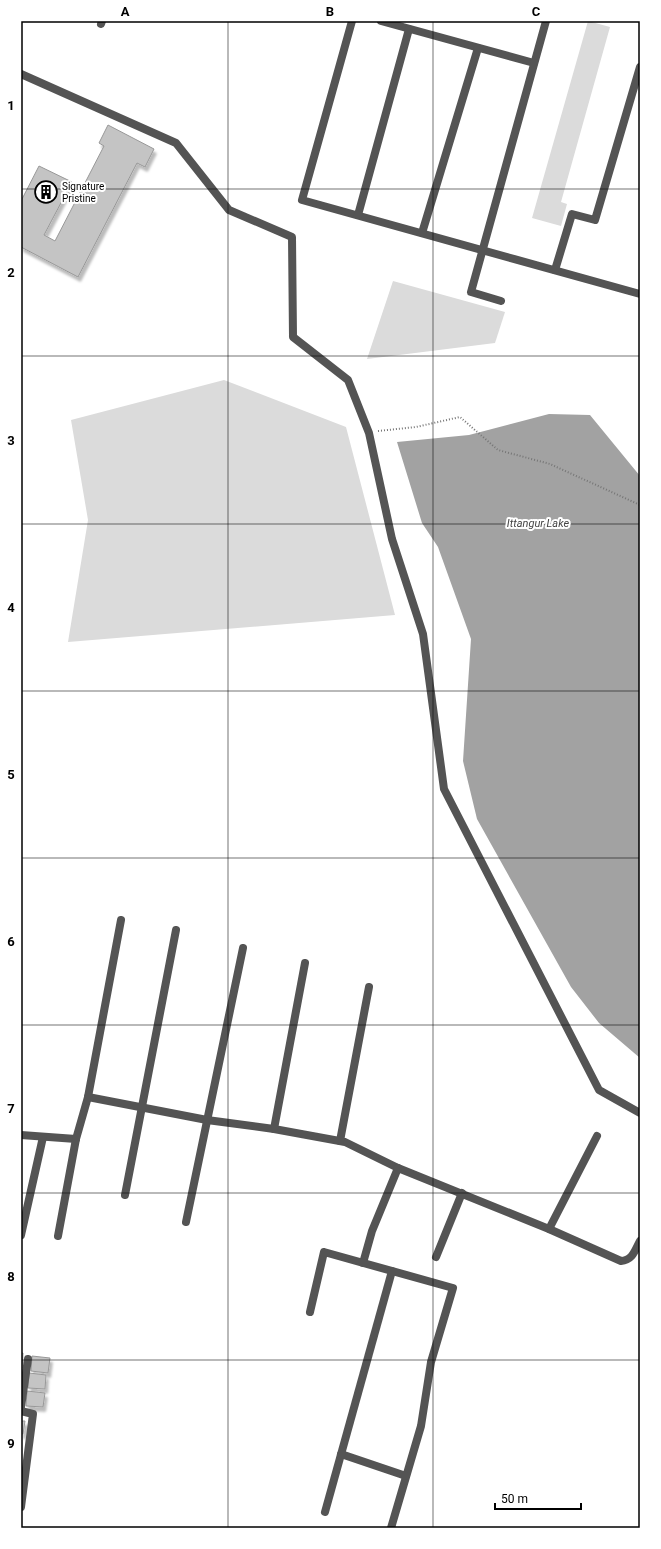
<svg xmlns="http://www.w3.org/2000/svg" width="661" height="1549" font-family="Roboto,sans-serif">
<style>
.green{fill:#dbdbdb}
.water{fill:#a2a2a2}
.building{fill:#c4c4c4;stroke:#989898;filter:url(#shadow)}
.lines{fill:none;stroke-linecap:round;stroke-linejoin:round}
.path{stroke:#767676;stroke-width:2;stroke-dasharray:1 2;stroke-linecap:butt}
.minor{stroke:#545454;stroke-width:8}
.grid{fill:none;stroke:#000;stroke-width:1;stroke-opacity:0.55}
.labels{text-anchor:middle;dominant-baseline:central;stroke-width:4;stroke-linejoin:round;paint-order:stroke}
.poi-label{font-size:10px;fill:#000;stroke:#fff;text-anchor:start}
.water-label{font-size:11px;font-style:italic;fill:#434343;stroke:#fff}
.neatline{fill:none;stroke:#000;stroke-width:1.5}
.grid-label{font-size:13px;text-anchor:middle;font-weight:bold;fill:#000}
</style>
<defs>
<filter id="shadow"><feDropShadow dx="2.5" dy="4.5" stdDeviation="1" flood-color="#0004"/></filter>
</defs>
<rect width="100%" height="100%" fill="#fff"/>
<g class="green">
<path d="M 588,21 L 610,27 L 561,202 L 567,204 L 561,226 L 532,218 Z"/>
<path d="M 393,281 L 505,312 L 495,343 L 367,359 Z"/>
<path d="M 224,380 L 346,427 L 395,615 L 68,642 L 88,520 L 71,420 Z"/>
</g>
<path class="water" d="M 549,414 L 590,415 L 640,476 L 640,1058 L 599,1023 L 571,987 L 477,819 L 463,761 L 471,639 L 438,547 L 422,523 L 397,442 L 469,435 Z"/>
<g class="building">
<path d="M 108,125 L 154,149 L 145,167 L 137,163 L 78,277 L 21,247 L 21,201 L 39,166 L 72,182 L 44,235 L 55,241 L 104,146 L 99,143 Z"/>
<path d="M 21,1353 L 23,1353 L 22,1368 L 21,1368 Z"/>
<path d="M 32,1356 L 50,1358 L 48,1373 L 31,1371 Z"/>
<path d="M 29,1373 L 46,1375 L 45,1389 L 28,1388 Z"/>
<path d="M 27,1391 L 45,1393 L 43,1407 L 26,1406 Z"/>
<path d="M 21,1421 L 25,1421 L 23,1434 L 21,1434 Z"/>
</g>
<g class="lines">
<path class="path" d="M 378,431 L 416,427 L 460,417 L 498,450 L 550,464 L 640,505"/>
<g class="minor">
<path d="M 352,21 L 302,200 L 640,294"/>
<path d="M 381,21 L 534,63"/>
<path d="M 101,24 L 102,21"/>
<path d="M 21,74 L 176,143 L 229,210 L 292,237 L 293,337 L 348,380 L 369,433 L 392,539 L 423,634 L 444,789 L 599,1090 L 640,1113"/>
<path d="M 358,215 L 409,29"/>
<path d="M 422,233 L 478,48"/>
<path d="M 555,270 L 572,214 L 595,220 L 640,67"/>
<path d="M 501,301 L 471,292 L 546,21"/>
<path d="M 88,1097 L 207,1120 L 274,1129 L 345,1142 L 398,1168 L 549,1229 L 621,1261 C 633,1260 635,1250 640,1241"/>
<path d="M 274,1129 L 305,963"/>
<path d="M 21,1135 L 76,1139"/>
<path d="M 340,1141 L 369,987"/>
<path d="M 125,1195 L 176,930"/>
<path d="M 186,1222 L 243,948"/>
<path d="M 549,1229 L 597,1136"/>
<path d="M 21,1235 L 43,1137"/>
<path d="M 58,1236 L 76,1139 L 88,1097 L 121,920"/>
<path d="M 436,1257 L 462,1193"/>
<path d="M 363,1263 L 372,1231 L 398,1168"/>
<path d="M 310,1312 L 324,1252 L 453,1288 L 431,1362 L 421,1426 L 391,1528"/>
<path d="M 21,1407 L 28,1359"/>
<path d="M 21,1411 L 33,1414 L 21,1507"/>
<path d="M 341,1454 L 406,1476"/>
<path d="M 325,1512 L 392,1271"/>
</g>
</g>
<path class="grid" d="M 228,21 L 228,1528M 433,21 L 433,1528M 21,189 L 640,189M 21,356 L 640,356M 21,524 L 640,524M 21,691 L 640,691M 21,858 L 640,858M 21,1025 L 640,1025M 21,1193 L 640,1193M 21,1360 L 640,1360"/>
<defs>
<g id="building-ring" transform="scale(1.15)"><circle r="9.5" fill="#fff" stroke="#000" stroke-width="1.5"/><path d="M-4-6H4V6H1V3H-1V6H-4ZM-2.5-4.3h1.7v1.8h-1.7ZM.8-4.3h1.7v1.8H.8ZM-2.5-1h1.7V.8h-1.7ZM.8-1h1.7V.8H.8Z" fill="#000"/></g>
</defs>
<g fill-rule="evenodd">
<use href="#building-ring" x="46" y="192"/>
</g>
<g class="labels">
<g class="poi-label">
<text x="62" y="186">Signature<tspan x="62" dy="12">Pristine</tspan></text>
</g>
<g class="water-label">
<text x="538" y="523">Ittangur Lake</text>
</g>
</g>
<rect width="661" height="1549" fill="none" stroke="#ffffff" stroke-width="44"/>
<path d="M495 1503v6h86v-6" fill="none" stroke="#000000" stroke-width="2"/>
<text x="501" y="1503" font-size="12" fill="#000000" stroke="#ffffff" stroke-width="3" paint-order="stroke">50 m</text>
<rect x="22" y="22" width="617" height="1505" class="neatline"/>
<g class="grid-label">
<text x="125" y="16">A</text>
<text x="330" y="16">B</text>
<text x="536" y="16">C</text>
<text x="11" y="110">1</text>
<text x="11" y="277">2</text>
<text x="11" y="445">3</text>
<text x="11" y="612">4</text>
<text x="11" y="779">5</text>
<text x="11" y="946">6</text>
<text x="11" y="1113">7</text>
<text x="11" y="1281">8</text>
<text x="11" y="1448">9</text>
</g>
</svg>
